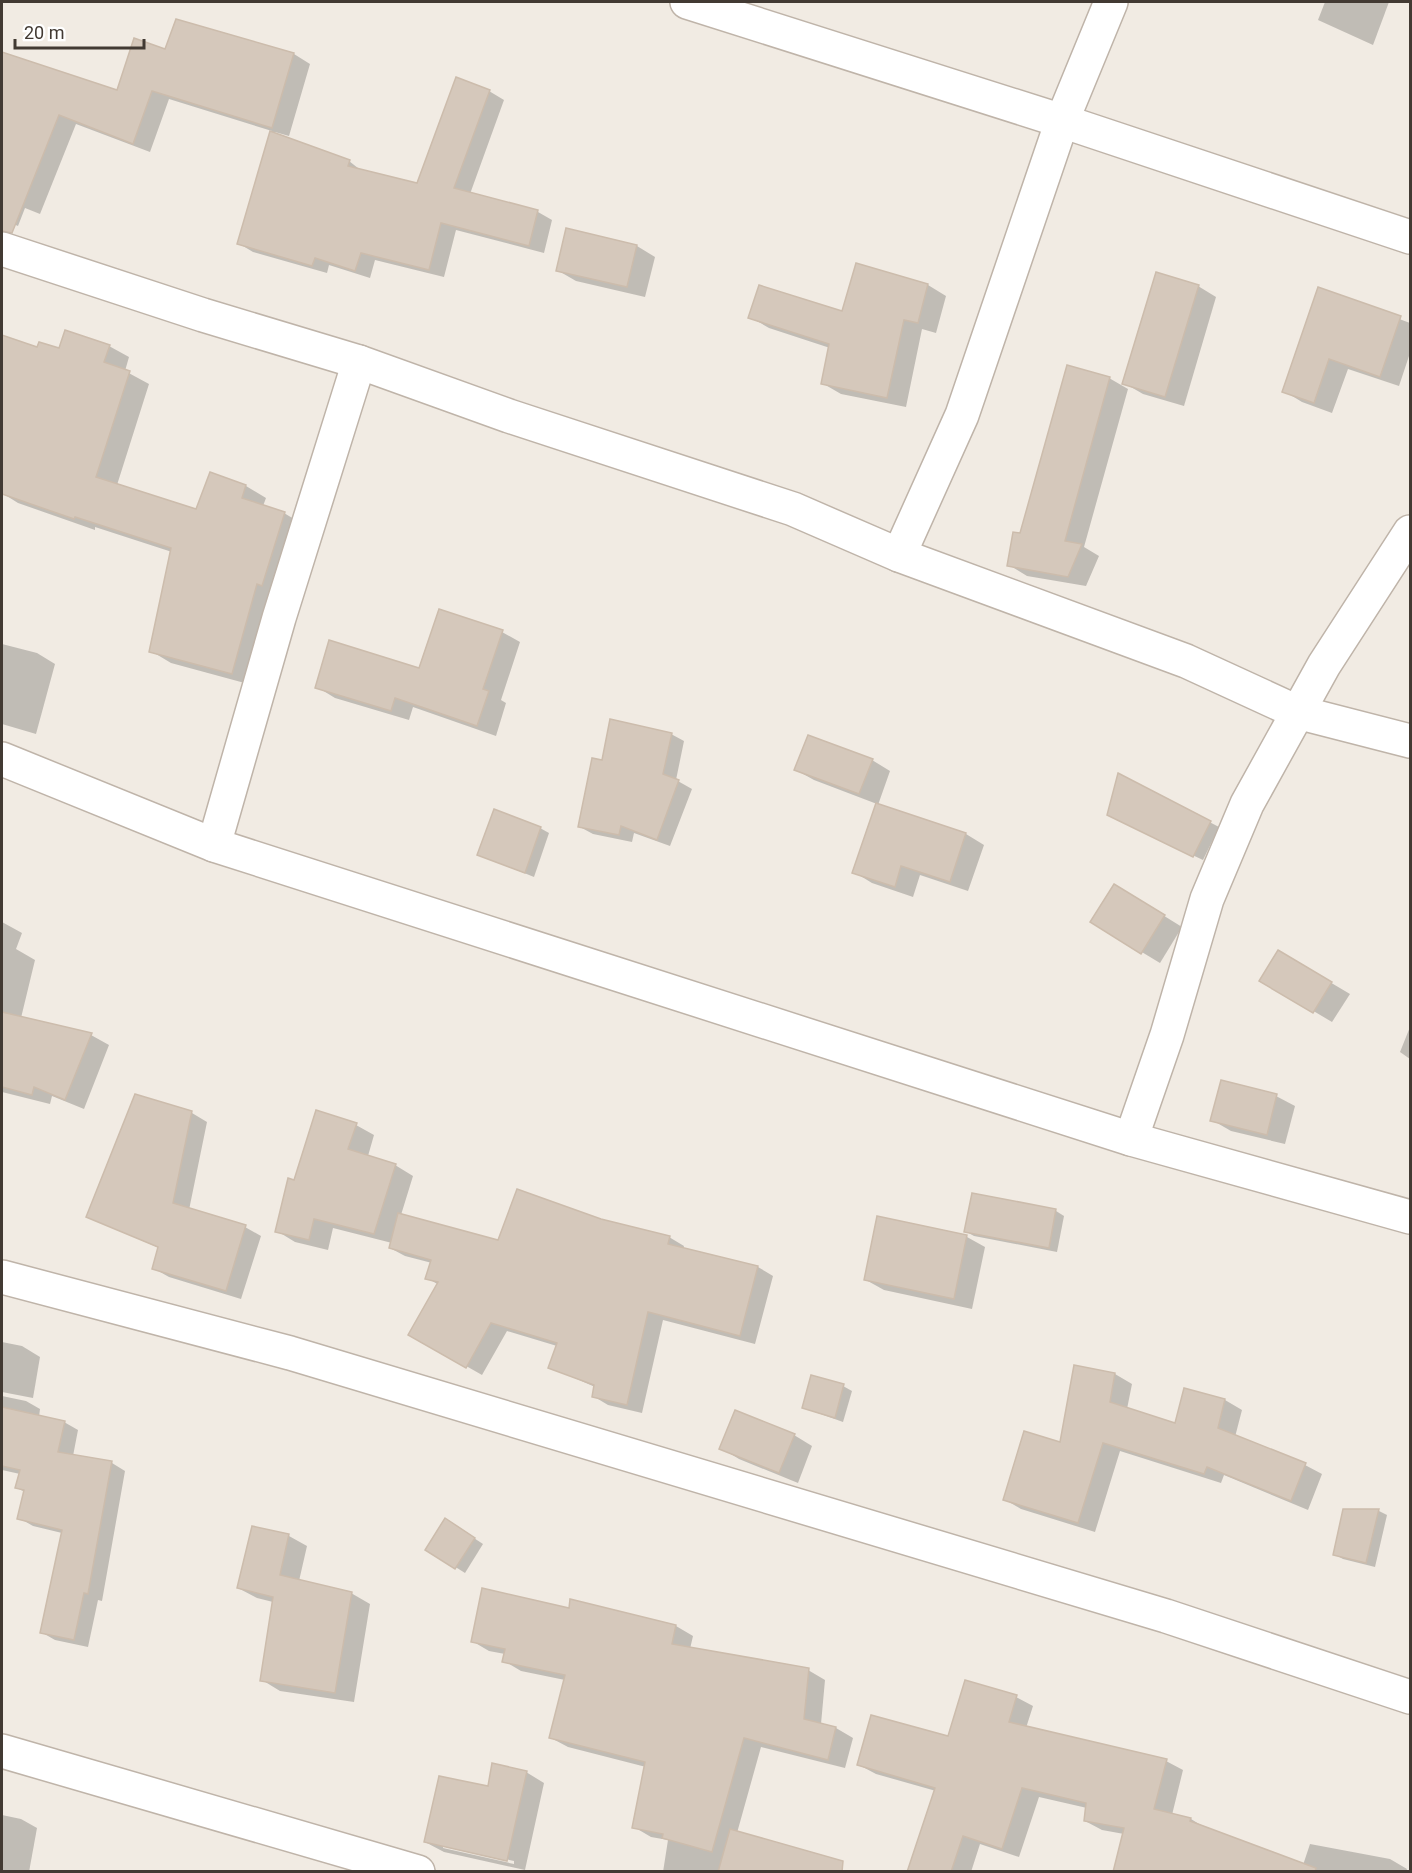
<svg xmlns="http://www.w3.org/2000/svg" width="1412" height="1873" font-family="Roboto,sans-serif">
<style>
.shadow{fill:#0003;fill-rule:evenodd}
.building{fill:#d5c8bb;stroke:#ccbcac;stroke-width:1.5}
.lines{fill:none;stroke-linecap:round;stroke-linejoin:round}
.minor-casing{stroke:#bfb4a9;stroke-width:36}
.minor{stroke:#fff;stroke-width:33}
</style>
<rect width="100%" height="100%" fill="#f1ebe3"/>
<g class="shadow">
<path d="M 1325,2 L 1389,2 L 1373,45 L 1318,20 Z"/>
<path d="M 166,51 L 294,54 L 310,64 L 289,136 L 275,132 L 274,134 L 349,161 L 363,172 L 418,185 L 489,91 L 504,100 L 470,194 L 538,212 L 552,220 L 544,253 L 456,230 L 444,277 L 375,260 L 370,278 L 329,265 L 327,273 L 253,252 L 238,243 L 272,131 L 169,99 L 150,152 L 76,124 L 40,214 L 25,208 L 18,226 L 2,219 L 2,68 L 6,55 L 118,92 Z"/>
<path d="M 637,246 L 655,257 L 645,297 L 576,281 L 557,270 Z"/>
<path d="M 857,265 L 928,285 L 946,296 L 936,333 L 922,329 L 906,407 L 841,394 L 822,383 L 830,348 L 769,328 L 750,317 L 843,313 Z"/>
<path d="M 1198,286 L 1216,297 L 1184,406 L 1143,394 L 1124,383 Z"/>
<path d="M 1319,289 L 1410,323 L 1410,353 L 1399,386 L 1348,369 L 1332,413 L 1302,402 L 1284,391 Z"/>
<path d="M 2,337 L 38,349 L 60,350 L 109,346 L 129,357 L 125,371 L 149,384 L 117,485 L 197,511 L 210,474 L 246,486 L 266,498 L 263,506 L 284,513 L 304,525 L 252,685 L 171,663 L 151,651 L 172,552 L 95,527 L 95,530 L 18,503 L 2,493 L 2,480 L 16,441 L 2,437 Z"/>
<path d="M 1109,378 L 1128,389 L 1084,547 L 1099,556 L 1086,586 L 1027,576 L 1009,565 L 1021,535 Z"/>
<path d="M 502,632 L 520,642 L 501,700 L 506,703 L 496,736 L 413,707 L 409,720 L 335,698 L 317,687 L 420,670 Z"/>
<path d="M 2,644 L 37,653 L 55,664 L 36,734 L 2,724 Z"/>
<path d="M 671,734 L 684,741 L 676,780 L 692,789 L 670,846 L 634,833 L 632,842 L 593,834 L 580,827 Z"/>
<path d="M 872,760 L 890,771 L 878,805 L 966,834 L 984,845 L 968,891 L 920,875 L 913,897 L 872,883 L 854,872 L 877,804 L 814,780 L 796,770 Z"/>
<path d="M 1119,775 L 1219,827 L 1203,860 L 1118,820 Z"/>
<path d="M 540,828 L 549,833 L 534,877 L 479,855 Z"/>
<path d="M 1132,896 L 1182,927 L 1160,963 L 1092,922 Z"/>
<path d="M 2,922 L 22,933 L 16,949 L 35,960 L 21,1018 L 91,1035 L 109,1045 L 84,1109 L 52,1096 L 50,1104 L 2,1092 Z"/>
<path d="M 1279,952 L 1350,994 L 1332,1022 L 1261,980 Z"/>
<path d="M 1410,1027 L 1410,1059 L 1400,1052 Z"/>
<path d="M 136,1096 L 192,1113 L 207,1122 L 189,1210 L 245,1227 L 261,1236 L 241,1299 L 169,1277 L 153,1268 L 159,1248 L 87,1216 Z"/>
<path d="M 1276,1096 L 1295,1106 L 1285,1144 L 1231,1131 L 1212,1120 Z"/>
<path d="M 356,1125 L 374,1135 L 368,1156 L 395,1165 L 413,1176 L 401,1215 L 499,1242 L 600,1220 L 669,1237 L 684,1246 L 683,1250 L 758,1267 L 773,1276 L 755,1344 L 663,1320 L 642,1413 L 608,1405 L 593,1396 L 595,1387 L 550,1367 L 557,1346 L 507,1331 L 482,1375 L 410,1334 L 439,1285 L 427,1278 L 432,1263 L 405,1256 L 390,1248 L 392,1243 L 333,1228 L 328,1250 L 295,1242 L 277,1231 L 295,1182 Z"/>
<path d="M 1056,1211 L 1064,1216 L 1057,1252 L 974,1236 L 965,1231 Z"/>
<path d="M 967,1237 L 985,1247 L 972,1309 L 884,1290 L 866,1280 Z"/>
<path d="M 2,1342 L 22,1346 L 40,1357 L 33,1398 L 2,1392 Z"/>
<path d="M 1115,1374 L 1132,1384 L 1127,1409 L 1176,1425 L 1185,1390 L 1225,1400 L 1242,1410 L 1235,1437 L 1305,1465 L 1322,1474 L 1308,1510 L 1224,1475 L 1221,1483 L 1120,1451 L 1095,1532 L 1021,1509 L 1004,1499 L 1061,1444 Z"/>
<path d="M 843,1386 L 852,1391 L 843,1422 L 804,1408 Z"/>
<path d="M 2,1396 L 26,1401 L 40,1409 L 39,1417 L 64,1422 L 78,1430 L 73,1456 L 112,1463 L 125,1471 L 102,1601 L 98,1600 L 88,1647 L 55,1640 L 41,1632 L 62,1533 L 33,1526 L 19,1518 L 25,1492 L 17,1488 L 20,1474 L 2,1470 Z"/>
<path d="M 794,1435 L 812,1446 L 798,1483 L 739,1459 L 721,1448 Z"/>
<path d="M 1344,1511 L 1379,1511 L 1387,1515 L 1375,1567 L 1343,1559 L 1334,1554 Z"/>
<path d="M 454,1525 L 483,1544 L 465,1573 L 427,1549 Z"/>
<path d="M 289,1536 L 307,1546 L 299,1581 L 351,1593 L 370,1604 L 354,1702 L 280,1691 L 262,1680 L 273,1602 L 257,1598 L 238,1588 Z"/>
<path d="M 572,1601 L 676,1626 L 693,1636 L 690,1649 L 808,1670 L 825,1680 L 821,1724 L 836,1728 L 853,1738 L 845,1768 L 761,1747 L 737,1833 L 808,1872 L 663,1872 L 668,1840 L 651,1837 L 634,1827 L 646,1767 L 568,1747 L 551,1738 L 565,1680 L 521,1671 L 504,1661 L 505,1654 L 489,1651 L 472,1641 L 570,1610 Z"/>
<path d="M 1016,1697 L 1033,1706 L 1026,1728 L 1166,1761 L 1183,1770 L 1172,1815 L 1191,1819 L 1207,1829 L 1303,1865 L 1310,1844 L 1390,1859 L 1407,1869 L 1406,1872 L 1115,1872 L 1124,1834 L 1102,1830 L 1085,1821 L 1087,1808 L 1039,1797 L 1019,1857 L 980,1844 L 971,1872 L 908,1872 L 936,1791 L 876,1774 L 859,1765 L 949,1738 Z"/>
<path d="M 526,1772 L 544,1783 L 525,1870 L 444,1852 L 425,1842 L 489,1788 ZM 443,1845 L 514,1861 L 514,1864 L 443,1848 Z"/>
<path d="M 2,1815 L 21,1819 L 37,1828 L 29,1872 L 2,1872 Z"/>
</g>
<g class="building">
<path d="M 176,19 L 294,53 L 272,128 L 152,91 L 133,144 L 59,115 L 12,233 L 2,231 L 2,52 L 117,90 L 134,38 L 165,49 Z"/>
<path d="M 456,77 L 490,90 L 454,188 L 538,210 L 529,246 L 441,223 L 429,270 L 361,253 L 355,271 L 315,258 L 312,266 L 237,244 L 270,131 L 350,160 L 348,166 L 417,183 Z"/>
<path d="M 566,228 L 637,245 L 627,287 L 556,271 Z"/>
<path d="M 856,263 L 928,284 L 918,323 L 904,320 L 887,398 L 821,384 L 829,344 L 748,318 L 759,285 L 842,311 Z"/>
<path d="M 1156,272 L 1199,285 L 1165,397 L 1122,384 Z"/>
<path d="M 1318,287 L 1401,316 L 1380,377 L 1329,359 L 1314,403 L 1282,392 Z"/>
<path d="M 65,330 L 110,345 L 104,362 L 130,371 L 96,477 L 196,509 L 210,472 L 246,485 L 242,498 L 285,512 L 262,586 L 257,584 L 232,674 L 149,652 L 171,548 L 75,517 L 74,519 L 2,494 L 2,335 L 37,347 L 39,342 L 59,348 Z"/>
<path d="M 1067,365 L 1110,377 L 1065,541 L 1082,544 L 1068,577 L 1007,566 L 1013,532 L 1020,533 Z"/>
<path d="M 439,609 L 503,630 L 483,689 L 489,691 L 477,726 L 395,698 L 391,711 L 315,688 L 329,640 L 419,668 Z"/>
<path d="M 610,719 L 672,733 L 663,774 L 679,780 L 657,840 L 621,826 L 619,835 L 578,827 L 592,758 L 602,760 Z"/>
<path d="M 808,735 L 873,759 L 859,794 L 794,770 Z"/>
<path d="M 1118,773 L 1211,821 L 1193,857 L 1107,815 Z"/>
<path d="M 876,803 L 966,833 L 950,882 L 901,866 L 895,887 L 852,873 Z"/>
<path d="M 494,809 L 541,827 L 525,873 L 477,855 Z"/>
<path d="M 1114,884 L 1165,915 L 1141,954 L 1090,922 Z"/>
<path d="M 1278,950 L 1332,982 L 1313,1013 L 1259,981 Z"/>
<path d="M 2,1012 L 92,1033 L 65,1100 L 34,1087 L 32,1095 L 2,1087 Z"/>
<path d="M 1221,1080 L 1277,1094 L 1267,1135 L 1210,1121 Z"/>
<path d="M 135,1094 L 192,1111 L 173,1203 L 246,1225 L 226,1291 L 152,1269 L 158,1247 L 86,1217 Z"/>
<path d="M 316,1110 L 357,1123 L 348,1149 L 396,1164 L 374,1234 L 314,1219 L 309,1240 L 275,1232 L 288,1178 L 294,1180 Z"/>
<path d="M 517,1189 L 601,1219 L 670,1236 L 668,1244 L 758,1266 L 740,1336 L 648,1312 L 627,1405 L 592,1397 L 594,1385 L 548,1368 L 557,1343 L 491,1323 L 466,1368 L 408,1335 L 438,1282 L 425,1279 L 431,1260 L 389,1248 L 398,1213 L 498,1240 Z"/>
<path d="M 972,1193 L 1056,1209 L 1049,1248 L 964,1232 Z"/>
<path d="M 877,1216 L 967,1235 L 954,1299 L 864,1280 Z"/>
<path d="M 1074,1365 L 1115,1373 L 1110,1402 L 1175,1423 L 1184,1388 L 1225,1399 L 1218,1428 L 1306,1463 L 1291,1501 L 1207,1467 L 1204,1474 L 1103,1443 L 1078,1523 L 1003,1500 L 1024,1431 L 1060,1442 Z"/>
<path d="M 811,1375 L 844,1384 L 835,1418 L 802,1408 Z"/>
<path d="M 2,1407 L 65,1421 L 58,1452 L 112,1461 L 88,1594 L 84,1593 L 74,1640 L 40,1633 L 62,1530 L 17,1519 L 24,1490 L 15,1488 L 20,1470 L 2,1466 Z"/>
<path d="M 735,1410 L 795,1434 L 779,1473 L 719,1449 Z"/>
<path d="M 1343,1509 L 1379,1509 L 1366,1563 L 1333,1555 Z"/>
<path d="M 445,1518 L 475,1538 L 455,1569 L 425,1550 Z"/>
<path d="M 252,1526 L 289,1534 L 280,1575 L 352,1592 L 335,1693 L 260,1681 L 273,1597 L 237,1588 Z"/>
<path d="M 482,1588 L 569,1608 L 570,1599 L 676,1625 L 672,1644 L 809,1668 L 804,1719 L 836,1727 L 828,1760 L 744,1738 L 712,1852 L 662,1838 L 663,1834 L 632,1828 L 645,1762 L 549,1738 L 565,1675 L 502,1662 L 505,1649 L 471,1642 Z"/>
<path d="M 965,1680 L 1017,1695 L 1009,1722 L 1167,1759 L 1154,1809 L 1191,1818 L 1190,1821 L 1316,1868 L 1315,1872 L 1113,1872 L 1124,1828 L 1084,1821 L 1086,1803 L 1022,1788 L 1002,1849 L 963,1836 L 951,1872 L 907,1872 L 935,1788 L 857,1765 L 871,1715 L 948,1736 Z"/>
<path d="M 492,1763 L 527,1771 L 507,1861 L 424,1842 L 439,1776 L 488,1786 Z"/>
<path d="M 730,1829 L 843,1861 L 842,1872 L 718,1872 Z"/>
</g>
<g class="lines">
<g class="minor-casing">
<g id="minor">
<path d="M 687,2 L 1062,121 L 962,415 L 899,555"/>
<path d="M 1111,2 L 1062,121 L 1410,237"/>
<path d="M 2,249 L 203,315 L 359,362 L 509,416 L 793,509 L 899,555 L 1186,661 L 1297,712 L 1410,741"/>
<path d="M 2,759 L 214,845 L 1131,1139 L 1410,1217"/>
<path d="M 214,845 L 279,618 L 359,362"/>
<path d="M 1131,1139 L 1167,1035 L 1207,899 L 1247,804 L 1324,665 L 1410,532"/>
<path d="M 2,1277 L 290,1353 L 1166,1616 L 1410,1697"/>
<path d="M 2,1751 L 418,1872"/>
</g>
</g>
<use href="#minor" class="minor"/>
</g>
<rect width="1412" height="1873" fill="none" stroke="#423a33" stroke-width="6"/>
<path d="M15 39v9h129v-9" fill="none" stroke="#423a33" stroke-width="3"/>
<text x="24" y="39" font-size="18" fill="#423a33" stroke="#ffffff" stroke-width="4.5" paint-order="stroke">20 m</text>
</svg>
